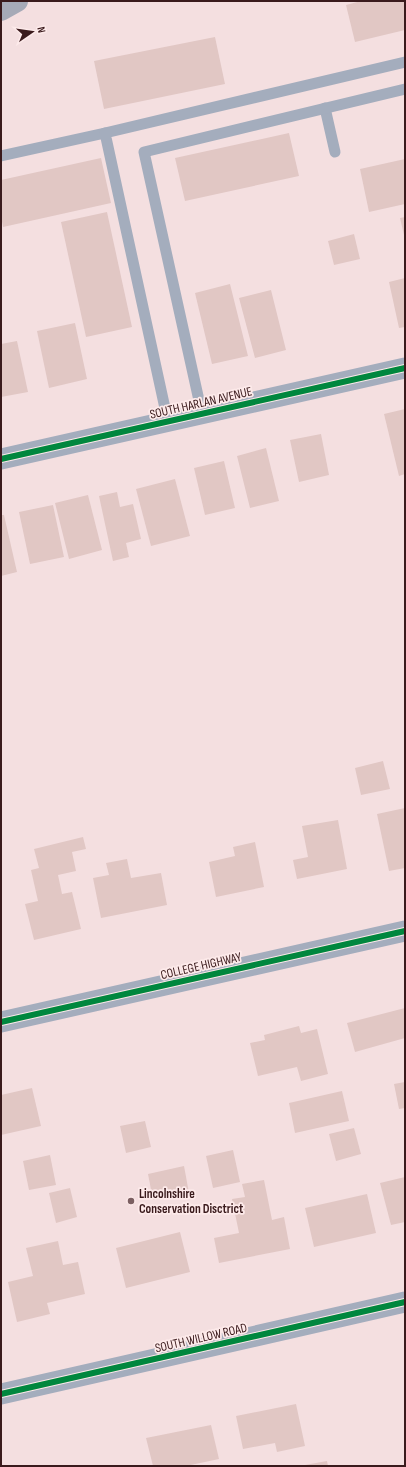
<svg xmlns="http://www.w3.org/2000/svg" width="406" height="1467" font-family="'Sofia Sans Condensed',sans-serif">
<style>
.building{fill:#e1c7c4}
.lines{fill:none;stroke-linecap:round;stroke-linejoin:round}
.service{stroke:#a4adbd;stroke-width:11}
.minor{stroke:#a4adbd;stroke-width:21}
.trunk{stroke:#a6aab7;stroke-width:22}
.cycleway-casing{stroke:#fdeaea;stroke-width:8}
.cycleway{stroke:#00873e;stroke-width:6}
.poi-dot{fill:#7b5f61;stroke:#fdeaea;stroke-width:1.5}
.labels{text-anchor:middle;dominant-baseline:central;stroke-width:3.5;stroke-linejoin:round;paint-order:stroke}
.street-label{font-size:13px;fill:#3a1a1c;stroke:#fdeaea}
.poi-label{font-size:13px;font-weight:bold;fill:#3a1a1c;stroke:#fdeaea;text-anchor:start}
</style>
<rect width="100%" height="100%" fill="#f4dfe0"/>
<g class="building">
<path d="M 361,1 L 405,1 L 405,30 L 355,42 L 346,5 Z"/>
<path d="M 215,37 L 225,84 L 104,109 L 94,61 Z"/>
<path d="M 289,133 L 299,176 L 185,201 L 175,158 Z"/>
<path d="M 101,158 L 111,203 L 3,227 L 1,216 L 1,180 Z"/>
<path d="M 405,159 L 405,204 L 369,212 L 360,169 Z"/>
<path d="M 107,212 L 132,327 L 86,337 L 61,222 Z"/>
<path d="M 405,217 L 405,235 L 404,235 L 400,218 Z"/>
<path d="M 354,234 L 360,259 L 334,265 L 328,241 Z"/>
<path d="M 405,278 L 405,327 L 399,328 L 389,282 Z"/>
<path d="M 230,284 L 248,356 L 212,364 L 195,293 Z"/>
<path d="M 271,290 L 286,350 L 255,358 L 239,298 Z"/>
<path d="M 75,323 L 87,379 L 49,388 L 37,331 Z"/>
<path d="M 17,341 L 28,392 L 1,397 L 1,344 Z"/>
<path d="M 405,409 L 405,474 L 399,476 L 384,414 Z"/>
<path d="M 321,434 L 329,475 L 299,482 L 290,440 Z"/>
<path d="M 266,448 L 279,501 L 250,508 L 237,456 Z"/>
<path d="M 224,461 L 235,508 L 205,515 L 194,468 Z"/>
<path d="M 175,479 L 190,536 L 151,546 L 136,489 Z"/>
<path d="M 117,492 L 120,507 L 133,504 L 141,539 L 126,543 L 129,557 L 113,561 L 99,496 Z"/>
<path d="M 88,495 L 102,550 L 69,559 L 55,503 Z"/>
<path d="M 53,505 L 64,557 L 30,564 L 19,512 Z"/>
<path d="M 1,515 L 4,515 L 17,572 L 1,576 Z"/>
<path d="M 383,761 L 390,789 L 361,795 L 355,768 Z"/>
<path d="M 405,808 L 405,868 L 389,871 L 377,814 Z"/>
<path d="M 338,820 L 347,869 L 297,879 L 293,860 L 308,857 L 302,826 Z"/>
<path d="M 83,837 L 86,849 L 72,852 L 76,871 L 58,875 L 62,894 L 72,892 L 81,929 L 34,940 L 25,904 L 38,901 L 31,870 L 39,868 L 34,849 Z"/>
<path d="M 255,842 L 264,887 L 216,897 L 209,862 L 235,856 L 233,847 Z"/>
<path d="M 127,859 L 131,878 L 161,873 L 167,905 L 101,918 L 93,878 L 109,875 L 106,863 Z"/>
<path d="M 405,1008 L 405,1038 L 355,1052 L 347,1023 Z"/>
<path d="M 299,1026 L 301,1033 L 317,1029 L 328,1074 L 301,1081 L 297,1067 L 258,1076 L 250,1043 L 265,1040 L 264,1035 Z"/>
<path d="M 405,1082 L 405,1108 L 399,1109 L 394,1084 Z"/>
<path d="M 32,1088 L 41,1126 L 1,1135 L 1,1095 Z"/>
<path d="M 342,1091 L 349,1121 L 295,1133 L 289,1103 Z"/>
<path d="M 145,1121 L 151,1147 L 126,1153 L 120,1126 Z"/>
<path d="M 354,1128 L 361,1154 L 336,1161 L 329,1134 Z"/>
<path d="M 233,1150 L 240,1182 L 213,1188 L 206,1156 Z"/>
<path d="M 50,1155 L 56,1185 L 29,1190 L 23,1161 Z"/>
<path d="M 184,1166 L 189,1193 L 153,1200 L 148,1174 Z"/>
<path d="M 405,1177 L 405,1222 L 391,1225 L 380,1183 Z"/>
<path d="M 264,1180 L 272,1220 L 284,1217 L 290,1249 L 219,1263 L 214,1238 L 239,1233 L 232,1199 L 245,1197 L 242,1184 Z"/>
<path d="M 70,1188 L 77,1217 L 56,1223 L 49,1193 Z"/>
<path d="M 367,1194 L 376,1233 L 314,1247 L 305,1208 Z"/>
<path d="M 180,1232 L 190,1272 L 126,1288 L 116,1248 Z"/>
<path d="M 58,1241 L 63,1265 L 78,1262 L 85,1294 L 47,1303 L 50,1314 L 17,1322 L 8,1282 L 33,1276 L 26,1248 Z"/>
<path d="M 296,1404 L 305,1446 L 277,1452 L 275,1443 L 243,1449 L 236,1416 Z"/>
<path d="M 211,1425 L 219,1459 L 186,1466 L 153,1466 L 146,1438 Z"/>
<path d="M 327,1461 L 328,1466 L 305,1466 L 305,1465 Z"/>
</g>
<g class="lines">
<g class="service">
<path d="M 325,108 L 335,152"/>
<path d="M 1,156 L 105,133"/>
<path d="M 202,414 L 144,152 L 405,89"/>
<path d="M 168,422 L 105,133 L 405,62"/>
</g>
<g class="minor">
<path d="M 1,459 L 405,368"/>
<path d="M 1,1022 L 405,931"/>
<path d="M 1,1394 L 405,1302"/>
</g>
<path class="trunk" d="M 1,10 L 17,1"/>
<g class="cycleway-casing">
<g id="cycleway">
<path d="M 1,459 L 405,368"/>
<path d="M 1,1022 L 405,931"/>
<path d="M 1,1394 L 405,1302"/>
</g>
</g>
<use href="#cycleway" class="cycleway"/>
</g>
<circle class="poi-dot" cx="131" cy="1201" r="4"/>
<g class="labels">
<g class="street-label">
<text transform="translate(201 403) rotate(-13)">SOUTH HARLAN AVENUE</text>
<text transform="translate(201 966) rotate(-13)">COLLEGE HIGHWAY</text>
<text transform="translate(201 1338) rotate(-13)">SOUTH WILLOW ROAD</text>
</g>
<g class="poi-label">
<text x="139" y="1194">Lincolnshire<tspan x="139" dy="15">Conservation Disctrict</tspan></text>
</g>
</g>
<rect width="406" height="1467" fill="none" stroke="#3a1a1c" stroke-width="4"/>
<g transform="translate(32 32) rotate(77)" stroke="#fdeaea" stroke-width="3" paint-order="stroke">
<path d="M0-3L7 15L0 10L-7 15Z" fill="#3a1a1c"/>
<text y="-6" font-size="11" font-weight="bold" text-anchor="middle" fill="#3a1a1c">N</text>
</g>
</svg>
